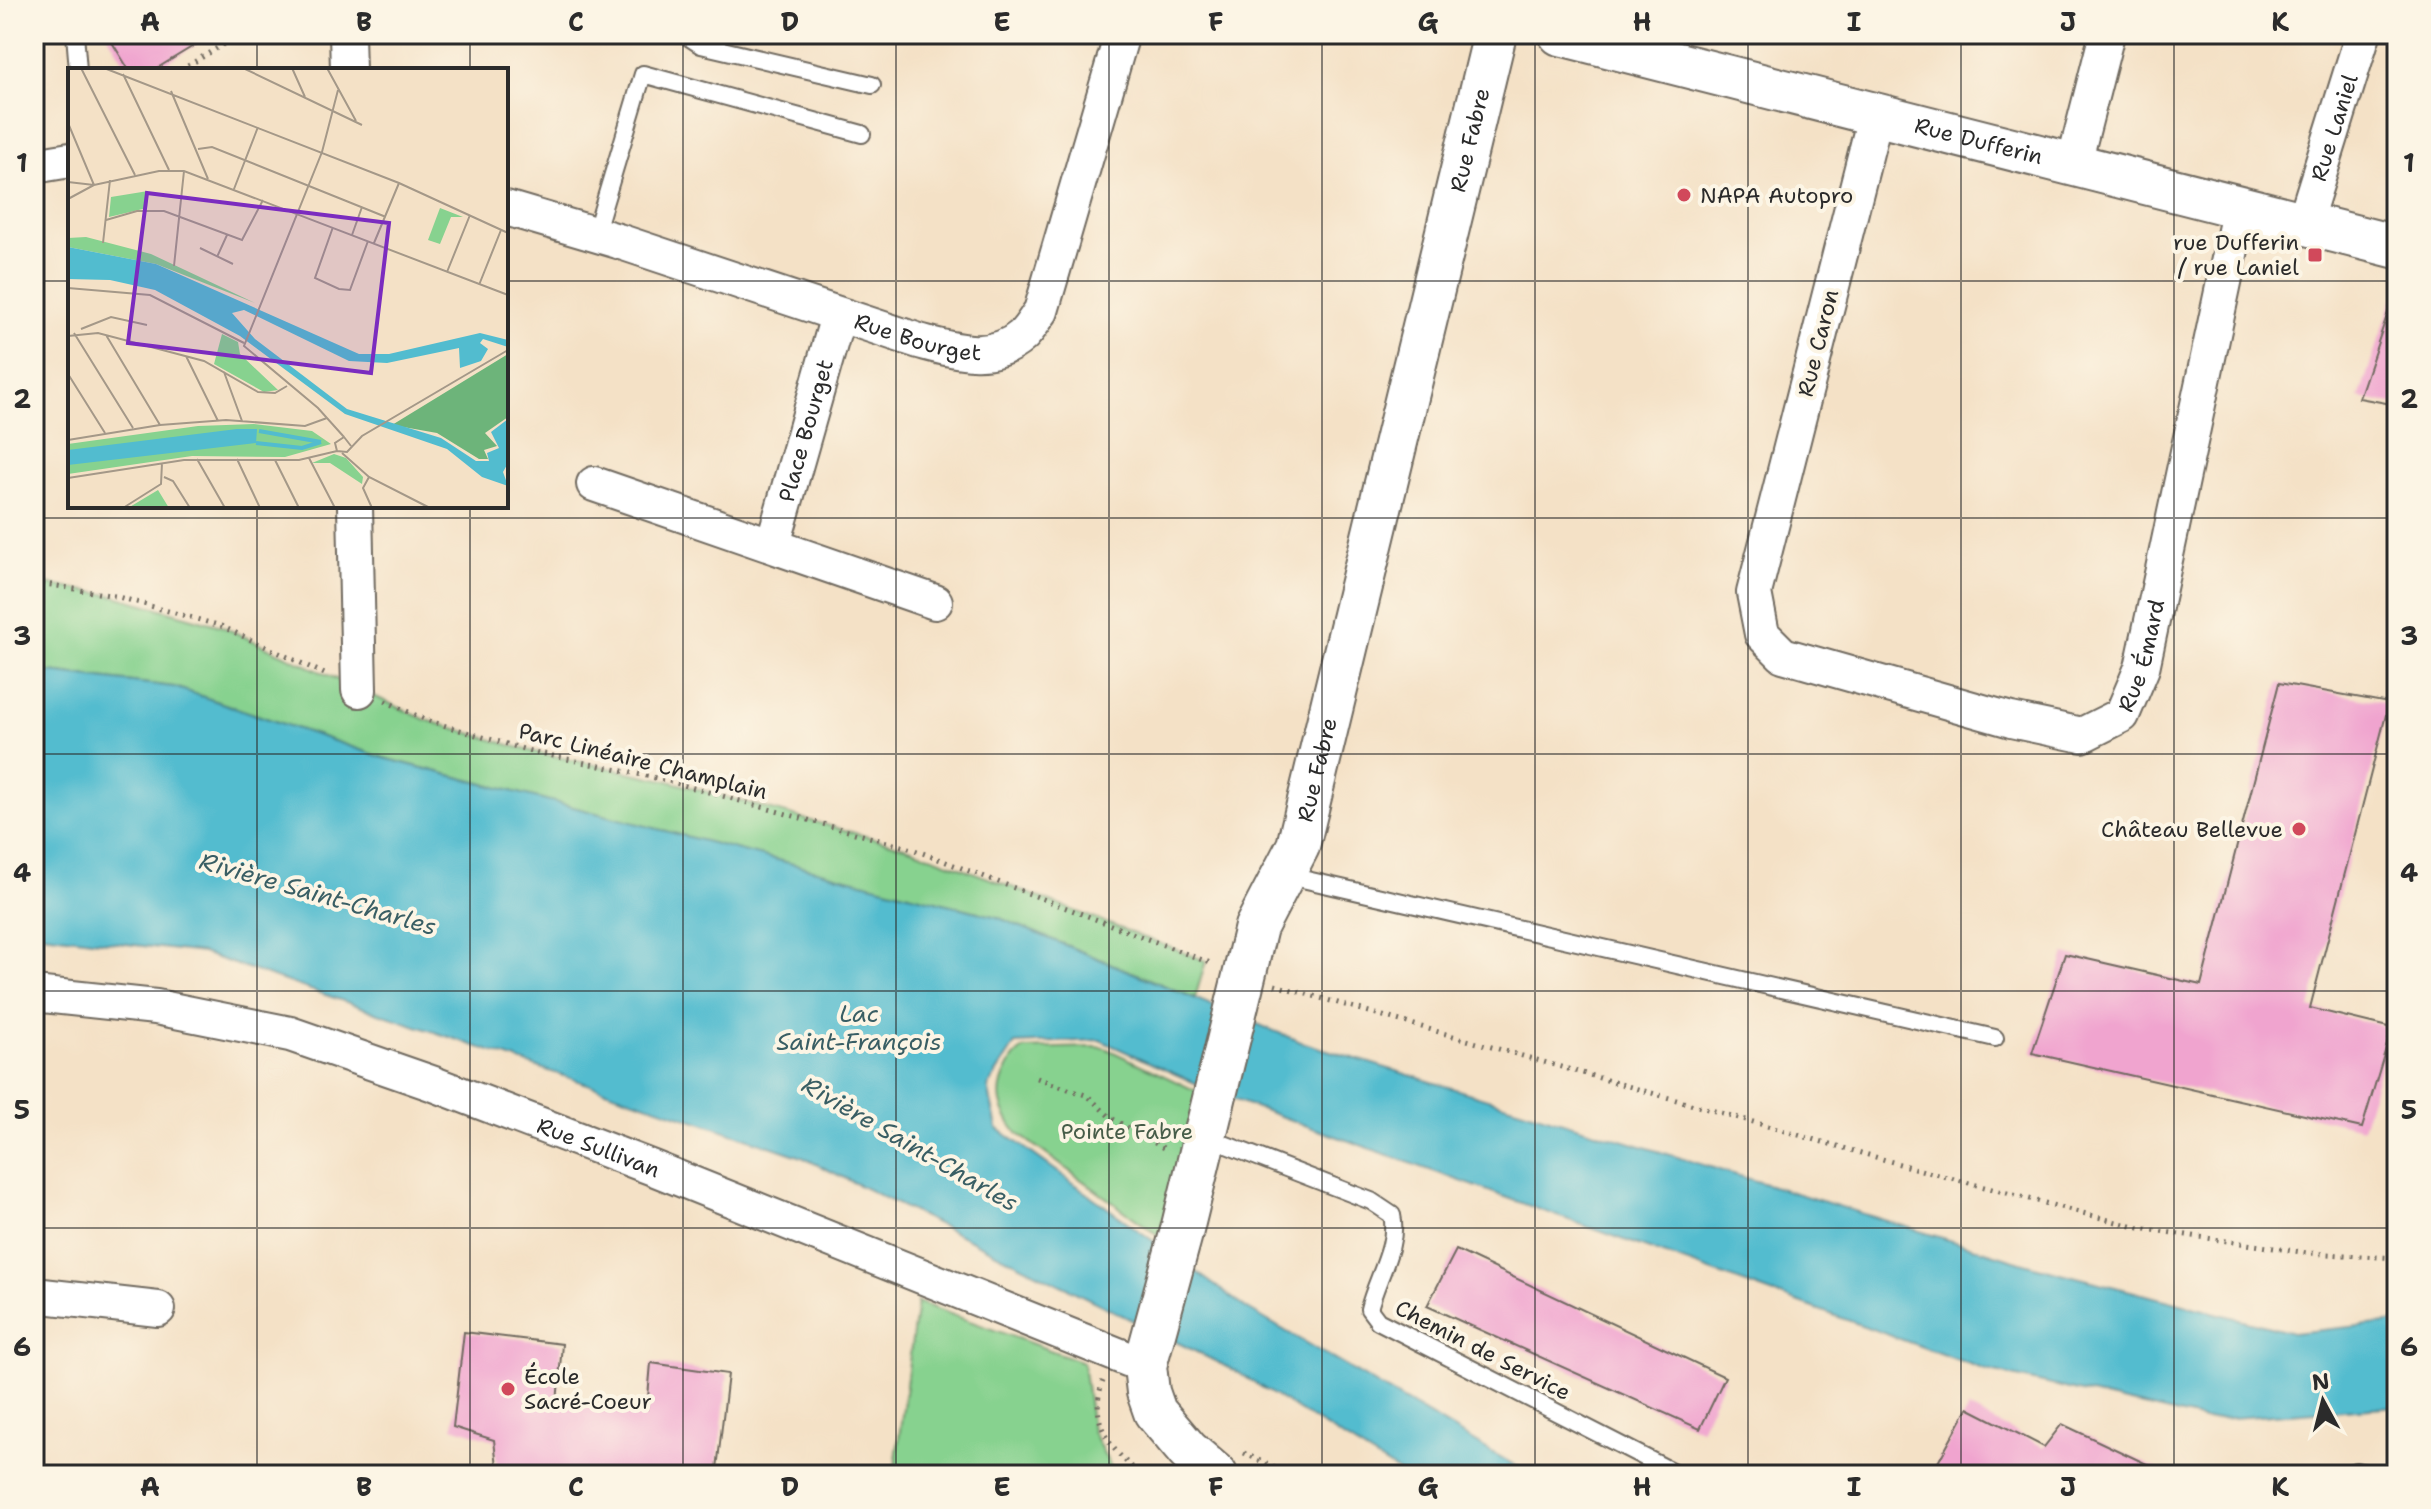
<svg xmlns="http://www.w3.org/2000/svg" width="2431" height="1509" font-family="'Shantell Sans',sans-serif">
<style>
.green{fill:#87d28f;stroke:#597e5d;stroke-width:2}
.water{fill:#52bccf;stroke:#3e747d;stroke-width:2}
.building{fill:#f0a4cf}
.lines{fill:none;stroke-linecap:round;stroke-linejoin:round}
.service-casing{stroke:#716b61;stroke-width:20}
.minor-casing{stroke:#716b61;stroke-width:38}
.tertiary-casing{stroke:#716b61;stroke-width:46}
.path{stroke:#716b61;stroke-width:5;stroke-dasharray:2 6;stroke-linecap:butt}
.service{stroke:#fff;stroke-width:16}
.minor{stroke:#fff;stroke-width:34}
.tertiary{stroke:#fff;stroke-width:42}
.grid{fill:none;stroke:#2b2b2b;stroke-width:2;stroke-opacity:0.55}
.poi-dot{fill:#d1495b;stroke:#fcf5e5;stroke-width:3}
.labels{text-anchor:middle;dominant-baseline:central;stroke-width:8;stroke-linejoin:round;paint-order:stroke}
.street-label{font-size:22px;fill:#2b2b2b;stroke:#fcf5e5}
.poi-label{font-size:22px;fill:#2b2b2b;stroke:#fcf5e5;text-anchor:start}
.park-label{font-size:22px;fill:#475d49;stroke:#fcf5e5}
.water-label{font-size:24px;font-style:italic;fill:#395e64;stroke:#fcf5e5}
.inset-river{fill:none;stroke:#52bccf;stroke-width:4}
.inset-road{fill:none;stroke:#a49888;stroke-width:2}
.view{fill:#7b2cbf;fill-opacity:0.15;stroke:#7b2cbf;stroke-width:4}
.inset-edge{fill:none;stroke:#2b2b2b;stroke-width:4}
.neatline{fill:none;stroke:#2b2b2b;stroke-width:3}
.grid-label{font-size:26px;text-anchor:middle;font-weight:bold;fill:#2b2b2b}
</style>
<rect width="100%" height="100%" fill="#fcf5e5"/>
<filter id="ink" filterUnits="userSpaceOnUse"><feTurbulence type="fractalNoise" baseFrequency=".0125" numOctaves="2"/><feDisplacementMap in="SourceGraphic" scale="16" xChannelSelector="R" yChannelSelector="G"/><feConvolveMatrix kernelMatrix="1 2 1 2 8 2 1 2 1" color-interpolation-filters="sRGB"/></filter>
<filter id="wash" filterUnits="userSpaceOnUse"><feTurbulence type="fractalNoise" baseFrequency=".006" numOctaves="4" result="noise"/><feDisplacementMap in="SourceGraphic" scale="32" xChannelSelector="R" yChannelSelector="G"/><feGaussianBlur stdDeviation="1.8" result="paint"/><feColorMatrix in="noise" values="0 0 0 0 0 0 0 0 0 0 0 0 0 0 0 0 0 1.4 0 .05"/><feComposite in="paint" operator="in"/></filter>
<g filter="url(#wash)">
<rect width="100%" height="100%" fill="#f4e1c6"/>
<g class="green">
<path d="M 34,582 L 115,596 L 221,626 L 426,720 L 530,751 L 665,780 L 912,849 L 1206,961 L 1195,998 L 997,917 L 384,758 L 174,687 L 34,670 Z"/>
<path d="M 1094,1047 L 1105,1048 L 1205,1095 L 1169,1243 L 1017,1133 C 1000,1111 994,1093 1008,1068 C 1012,1060 1015,1054 1024,1049 Z"/>
<path d="M 917,1302 L 1083,1362 L 1092,1431 L 1115,1475 L 894,1475 Z"/>
</g>
<path class="water" d="M 34,670 L 174,687 L 384,758 L 997,917 L 1301,1042 L 2034,1266 L 2293,1333 L 2397,1322 L 2397,1406 L 2204,1420 L 1986,1370 L 1224,1096 L 1100,1040 L 1015,1044 L 988,1087 L 997,1128 L 1246,1308 L 1531,1475 L 1403,1475 L 1237,1372 L 802,1157 L 202,953 L 34,933 Z"/>
<g id="blocks">
<g class="building">
<path d="M 107,34 L 213,34 L 154,70 L 129,70 Z"/>
<path d="M 2393,298 L 2397,299 L 2397,405 L 2359,398 Z"/>
<path d="M 2279,683 L 2389,703 L 2310,1008 L 2392,1028 L 2362,1128 L 2032,1053 L 2065,954 L 2201,985 Z"/>
<path d="M 1456,1250 L 1725,1377 L 1700,1429 L 1427,1306 Z"/>
<path d="M 464,1332 L 562,1344 L 557,1403 L 647,1409 L 651,1363 L 728,1374 L 717,1469 L 673,1469 L 673,1475 L 498,1475 L 494,1440 L 453,1427 Z"/>
<path d="M 1968,1408 L 2044,1447 L 2062,1424 L 2170,1475 L 1931,1475 Z"/>
</g>
</g>
</g>
<g filter="url(#ink)">
<use href="#blocks" fill-opacity="0" stroke="#716b61" stroke-width="2"/>
<g class="lines">
<g class="service-casing">
<g id="service">
<path d="M 75,34 L 78,70"/>
<path d="M 684,34 L 701,45 L 872,85"/>
<path d="M 595,234 L 643,74 L 862,134"/>
<path d="M 1285,875 L 1995,1038"/>
<path d="M 1206,1137 L 1371,1201 L 1392,1215 C 1399,1245 1376,1279 1369,1309 L 1378,1321 L 1679,1475"/>
<path d="M 2345,1475 L 2356,1471 L 2375,1475"/>
</g>
</g>
<g class="minor-casing">
<g id="minor">
<path d="M 347,34 L 348,70"/>
<path id="s1" d="M 1876,113 L 1754,593 L 1762,634 L 1783,655 L 2011,720 L 2082,735 L 2122,715 L 2142,668 L 2240,207"/>
<path d="M 2074,163 L 2107,34"/>
<path d="M 34,166 L 70,160"/>
<path id="s2" d="M 506,208 L 618,241 L 919,341 C 953,350 992,363 1022,336 C 1029,330 1035,319 1041,311 L 1122,34"/>
<path id="s3" d="M 2304,223 L 2363,34"/>
<path d="M 594,484 L 935,602"/>
<path d="M 355,506 L 359,690"/>
<path id="s4" d="M 773,544 L 838,316"/>
<path id="s5" d="M 34,994 L 156,1007 L 290,1034 L 434,1084 L 653,1168 L 1145,1366"/>
<path d="M 34,1295 L 158,1309"/>
</g>
</g>
<g class="tertiary-casing">
<g id="tertiary">
<path id="s6" d="M 1560,34 L 2397,247"/>
<path id="s7" d="M 1216,1475 L 1188,1451 L 1155,1412 L 1148,1392 L 1145,1366 L 1182,1230 L 1256,927 L 1298,846 L 1495,34"/>
</g>
</g>
<g class="path">
<path d="M 181,70 L 240,34"/>
<path d="M 34,582 L 115,596 L 221,626 L 329,676"/>
<path d="M 385,701 L 426,720 L 530,751 L 665,780 L 912,849 L 1213,964"/>
<path d="M 1275,985 L 1924,1171 L 2139,1228 L 2308,1253 L 2397,1258"/>
<path d="M 1037,1078 L 1088,1096 L 1111,1118 L 1165,1149"/>
<path d="M 1103,1381 C 1088,1421 1110,1451 1142,1475"/>
<path d="M 1244,1453 L 1289,1475"/>
</g>
<use href="#service" class="service"/>
<use href="#minor" class="minor"/>
<use href="#tertiary" class="tertiary"/>
</g>
</g>
<path class="grid" d="M 257,34 L 257,70M 470,34 L 470,70M 683,34 L 683,1475M 896,34 L 896,1475M 1109,34 L 1109,1475M 1322,34 L 1322,1475M 1535,34 L 1535,1475M 1748,34 L 1748,1475M 1961,34 L 1961,1475M 2174,34 L 2174,1475M 34,281 L 70,281M 506,281 L 2397,281M 257,506 L 257,1475M 470,506 L 470,1475M 34,518 L 2397,518M 34,754 L 2397,754M 34,991 L 2397,991M 34,1228 L 2397,1228"/>
<g class="poi-dot">
<circle cx="1684" cy="195" r="8"/>
<rect x="2307" y="247" width="16" height="16" rx="4"/>
<circle cx="2299" cy="829" r="8"/>
<circle cx="508" cy="1389" r="8"/>
</g>
<g class="labels">
<g class="street-label">
<text stroke="none"><textPath href="#s3" startOffset="100">Rue Laniel</textPath></text>
<text stroke="none"><textPath href="#s6" startOffset="432">Rue Dufferin</textPath></text>
<text stroke="none"><textPath href="#s7" startOffset="1406">Rue Fabre</textPath></text>
<text stroke="none"><textPath href="#s2" startOffset="432">Rue Bourget</textPath></text>
<text transform="translate(1818 343) rotate(-76)">Rue Caron</text>
<text stroke="none"><textPath href="#s4" startOffset="118">Place Bourget</textPath></text>
<text stroke="none"><textPath href="#s1" startOffset="984">Rue Émard</textPath></text>
<text transform="translate(643 761) rotate(14)">Parc Linéaire Champlain</text>
<text stroke="none"><textPath href="#s7" startOffset="758">Rue Fabre</textPath></text>
<text stroke="none"><textPath href="#s5" startOffset="588">Rue Sullivan</textPath></text>
<text transform="translate(1483 1350) rotate(27)">Chemin de Service</text>
</g>
<g class="poi-label">
<text x="1700" y="195">NAPA Autopro</text>
<text x="2299" y="242" text-anchor="end">rue Dufferin<tspan x="2299" dy="25">/ rue Laniel</tspan></text>
<text x="2283" y="829" text-anchor="end">Château Bellevue</text>
<text x="524" y="1376">École<tspan x="524" dy="25">Sacré-Coeur</tspan></text>
</g>
<g class="park-label">
<text x="1127" y="1131">Pointe Fabre</text>
</g>
<g class="water-label">
<text transform="translate(318 894) rotate(16)">Rivière Saint-Charles</text>
<text x="859" y="1014">Lac<tspan x="859" dy="28">Saint-François</tspan></text>
<text transform="translate(910 1144) rotate(30)">Rivière Saint-Charles</text>
</g>
</g>
<g transform="translate(68 68)">
<rect width="440" height="440" fill="#f4e1c6"/>
<path d="M 80,123 L 79,140 L 41,149 L 43,129 ZM 372,140 L 395,149 L 383,149 L 372,176 L 360,172 ZM 18,169 L 83,186 L 187,235 L 88,196 L 0,179 L 0,170 ZM 154,266 L 170,274 L 172,286 L 210,322 L 196,324 L 146,296 ZM 186,356 L 244,363 L 263,376 L 217,389 L 124,388 L 0,406 L 0,376 L 130,358 ZM 266,386 L 278,390 L 295,409 L 294,416 L 262,395 L 244,395 ZM 90,422 L 101,440 L 60,440 Z" fill="#87d28f"/>
<path d="M 440,286 L 440,349 L 417,365 L 429,378 L 416,382 L 420,391 L 411,391 L 369,365 L 324,357 Z" fill="#6db47a"/>
<path d="M 0,179 L 88,196 L 291,286 L 321,286 L 412,265 L 440,272 L 440,279 L 415,271 L 412,275 L 420,281 L 413,293 L 392,300 L 391,280 L 319,295 L 281,293 L 176,242 L 164,245 L 187,271 L 279,341 L 373,370 L 408,393 L 421,393 L 419,385 L 431,380 L 423,364 L 440,351 L 440,395 L 435,404 L 440,418 L 414,409 L 379,381 L 277,346 L 172,268 L 87,222 L 42,212 L 0,211 ZM 169,361 L 189,361 L 188,375 L 0,397 L 0,382 Z" fill="#52bccf"/>
<path class="inset-river" d="M 191,363 L 253,374M 188,375 L 234,380 L 253,374"/>
<path class="inset-road" d="M 13,0 L 67,107M 36,0 L 331,115 L 440,165M 175,0 L 294,57M 224,0 L 237,29M 259,0 L 288,53M 55,6 L 101,102M 270,22 L 254,84 L 176,278 L 250,340 L 276,369M 103,23 L 140,111M 0,55 L 26,117 L 0,131M 130,81 L 144,79 L 318,149M 0,114 L 26,117 L 91,103 L 116,103 L 440,227M 166,121 L 190,59M 38,152 L 69,143 L 96,143 L 174,172 L 195,132M 265,159 L 247,210 L 271,221 L 282,222 L 300,173M 284,167 L 294,139M 35,175 L 42,112M 306,175 L 331,115M 132,180 L 165,196M 149,189 L 159,167M 106,198 L 116,103M 379,204 L 402,147M 411,217 L 433,162M 0,220 L 82,227 L 176,275M 13,261 L 43,249 L 79,257M 6,265 L 65,360M 38,267 L 92,357M 0,268 L 30,265 L 136,293 L 190,324 L 207,325 L 219,318M 118,288 L 150,353M 156,304 L 174,353M 0,306 L 37,365M 0,372 L 92,357 L 158,352 L 237,358 L 259,350M 283,378 L 276,369 L 267,375 L 269,383 L 279,384 L 294,368 L 440,282M 274,385 L 301,409 L 362,440M 241,390 L 267,440M 129,391 L 157,440M 169,391 L 192,440M 207,392 L 231,440M 96,409 L 105,413 L 122,440M 301,409 L 295,420 L 304,440M 0,410 L 116,392 L 231,392 L 269,383M 55,440 L 93,416 L 94,395"/>
<path class="view" d="M 79,125 L 321,155 L 303,305 L 60,275 Z"/>
<rect width="440" height="440" class="inset-edge"/>
</g>
<rect width="2431" height="1509" fill="none" stroke="#fcf5e5" stroke-width="88"/>
<g transform="translate(2323 1401) rotate(353)" stroke="#fcf5e5" stroke-width="6" paint-order="stroke">
<path d="M0-6L14 30L0 20L-14 30Z" fill="#2b2b2b"/>
<text y="-12" font-size="22" font-weight="bold" text-anchor="middle" fill="#2b2b2b">N</text>
</g>
<rect x="44" y="44" width="2343" height="1421" class="neatline"/>
<g class="grid-label">
<text x="150" y="31">A</text>
<text x="364" y="31">B</text>
<text x="576" y="31">C</text>
<text x="790" y="31">D</text>
<text x="1002" y="31">E</text>
<text x="1216" y="31">F</text>
<text x="1428" y="31">G</text>
<text x="1642" y="31">H</text>
<text x="1854" y="31">I</text>
<text x="2068" y="31">J</text>
<text x="2280" y="31">K</text>
<text x="22" y="172">1</text>
<text x="2409" y="172">1</text>
<text x="22" y="408">2</text>
<text x="2409" y="408">2</text>
<text x="22" y="645">3</text>
<text x="2409" y="645">3</text>
<text x="22" y="882">4</text>
<text x="2409" y="882">4</text>
<text x="22" y="1119">5</text>
<text x="2409" y="1119">5</text>
<text x="22" y="1356">6</text>
<text x="2409" y="1356">6</text>
<text x="150" y="1496">A</text>
<text x="364" y="1496">B</text>
<text x="576" y="1496">C</text>
<text x="790" y="1496">D</text>
<text x="1002" y="1496">E</text>
<text x="1216" y="1496">F</text>
<text x="1428" y="1496">G</text>
<text x="1642" y="1496">H</text>
<text x="1854" y="1496">I</text>
<text x="2068" y="1496">J</text>
<text x="2280" y="1496">K</text>
</g>
</svg>
